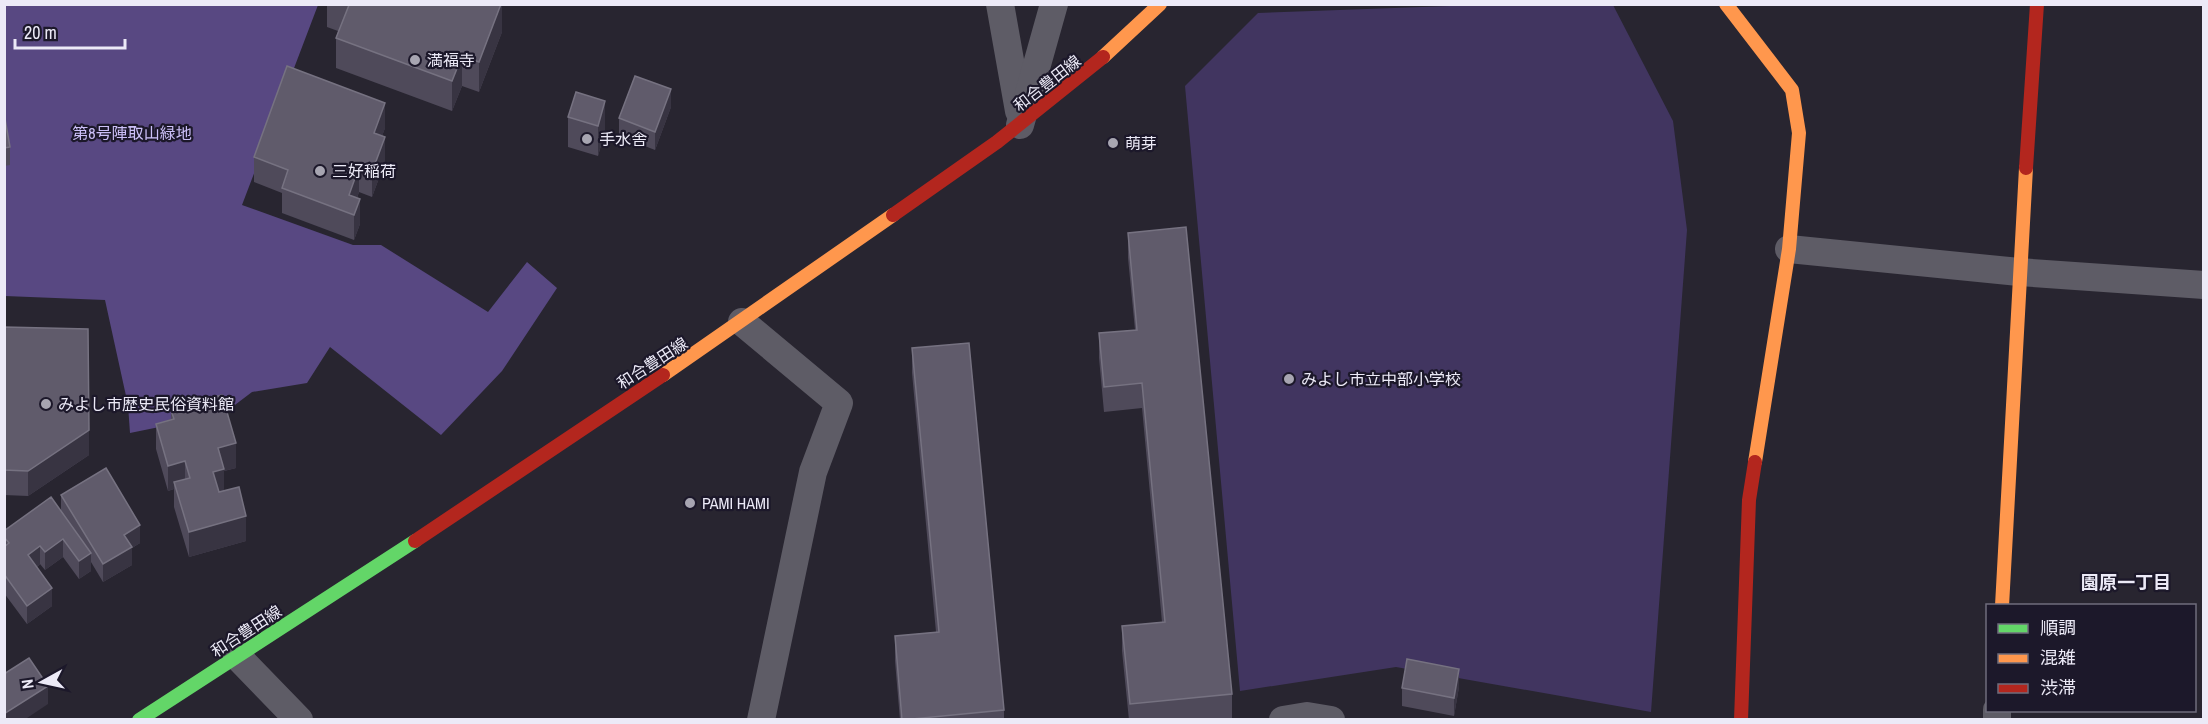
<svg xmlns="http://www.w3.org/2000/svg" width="2208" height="724" font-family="'Archivo Narrow','Noto Sans JP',sans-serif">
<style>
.green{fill:#413560}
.forest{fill:#584882}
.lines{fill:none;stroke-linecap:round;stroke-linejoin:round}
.street{stroke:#5e5c66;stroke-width:28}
.fast{stroke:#63d668;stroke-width:14}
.slow{stroke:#ff974d;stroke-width:14}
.jam{stroke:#b3261e;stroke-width:14}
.wall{fill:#4f4a5a}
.shaded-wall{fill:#383442}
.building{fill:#605b6b;stroke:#767281;stroke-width:1.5}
.poi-dot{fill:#a7a5b1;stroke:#1c182a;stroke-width:2}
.labels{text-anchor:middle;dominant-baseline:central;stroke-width:4.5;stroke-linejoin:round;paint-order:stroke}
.poi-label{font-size:16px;fill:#eceaf7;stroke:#1c182a;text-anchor:start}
.street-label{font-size:16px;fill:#eceaf7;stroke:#1c182a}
.park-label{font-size:16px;fill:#ccc0f8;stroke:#1c182a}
.neighbourhood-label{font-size:18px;font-weight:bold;fill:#eceaf7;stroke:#1c182a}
</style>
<rect width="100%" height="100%" fill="#282530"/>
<path class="green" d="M 1477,5 L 1613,5 L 1673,121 L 1687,230 L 1651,712 L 1396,667 L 1240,691 L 1185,86 L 1258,13 Z"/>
<path class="forest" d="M 5,4 L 318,5 L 242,205 L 353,245 L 381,245 L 488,312 L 527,262 L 557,288 L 502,371 L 441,435 L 330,347 L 307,383 L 252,392 L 223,414 L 130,433 L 128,405 L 105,300 L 5,296 Z"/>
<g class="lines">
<g class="street">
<path d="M 1000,4 L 1019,111"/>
<path d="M 1020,125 L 1054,4"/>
<path d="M 1789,249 L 2019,272 L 2204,285"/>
<path d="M 742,322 L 839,403 L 813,472 L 761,720"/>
<path d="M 237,656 L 299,720"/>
<path d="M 1283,720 L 1307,716 L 1331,720"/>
<path d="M 1997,720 L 1997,710"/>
</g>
<path class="fast" d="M 139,720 L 415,541"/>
<g class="slow">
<path d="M 1726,4 L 1792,90 L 1799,133 L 1789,249 L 1755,462"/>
<path d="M 1103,57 L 1160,4"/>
<path d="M 663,375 L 893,215"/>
<path d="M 2002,606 L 2026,168"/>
</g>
<g class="jam">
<path d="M 2026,168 L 2037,4"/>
<path d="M 893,215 L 997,142 L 1103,57"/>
<path d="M 415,541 L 663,375"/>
<path d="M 1741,720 L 1749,500 L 1755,462"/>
</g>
</g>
<g class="wall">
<path d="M 327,4 L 502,4 L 502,32 L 479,92 L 462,86 L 452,111 L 336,68 L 336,38 L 338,31 L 327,27 Z"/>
<path d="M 576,92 L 605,131 L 598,156 L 568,147 L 568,117 Z"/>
<path d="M 671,107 L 655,150 L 619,136 L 619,118 Z"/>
<path d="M 4,113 L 10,147 L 10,165 L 4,166 Z"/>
<path d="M 385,128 L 382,136 L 385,162 L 372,197 L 359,192 L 357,198 L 360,224 L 354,240 L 282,213 L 282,193 L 254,182 L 254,157 Z"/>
<path d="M 1128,233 L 1232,694 L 1232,719 L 1129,720 L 1122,651 L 1122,626 L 1162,622 L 1142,408 L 1104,412 L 1099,358 L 1099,333 L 1135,330 L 1128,258 Z"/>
<path d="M 4,327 L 89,455 L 28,496 L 4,495 Z"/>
<path d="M 912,348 L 1004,710 L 1004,720 L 900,720 L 895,661 L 895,636 L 936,632 L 912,373 Z"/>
<path d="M 171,410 L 236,468 L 224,471 L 224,491 L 246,541 L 189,557 L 174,507 L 174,489 L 168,491 L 156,449 L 156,424 L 171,419 Z"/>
<path d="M 61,495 L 140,543 L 132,548 L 132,565 L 103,582 L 91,562 L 91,571 L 79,579 L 63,557 L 45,570 L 40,564 L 37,567 L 52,606 L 27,624 L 4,593 L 4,531 L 61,511 Z"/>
<path d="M 1459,687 L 1454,716 L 1402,706 L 1402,688 Z"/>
</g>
<g class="shaded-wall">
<path d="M 501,4 L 502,4 L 502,32 L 479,92 L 479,62 Z"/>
<path d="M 462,56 L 462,86 L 452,111 L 452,81 Z"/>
<path d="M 671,89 L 671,107 L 655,150 L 655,132 Z"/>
<path d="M 605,101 L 605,131 L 598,156 L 598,126 Z"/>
<path d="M 385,103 L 385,128 L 374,158 L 374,133 Z"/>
<path d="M 385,137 L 385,162 L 372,197 L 372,172 Z"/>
<path d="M 359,167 L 359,192 L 351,214 L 349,195 Z"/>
<path d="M 360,199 L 360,224 L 354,240 L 354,215 Z"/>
<path d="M 89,430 L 89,455 L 28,496 L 28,471 Z"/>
<path d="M 236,443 L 236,468 L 224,471 L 224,494 L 213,497 L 213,472 L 218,448 Z"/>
<path d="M 185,461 L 185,486 L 174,482 L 174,489 L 168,491 L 168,466 Z"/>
<path d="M 246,516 L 246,541 L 189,557 L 189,532 Z"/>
<path d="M 140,525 L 140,543 L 132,548 L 132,565 L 103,582 L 103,564 L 124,535 Z"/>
<path d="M 63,539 L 63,557 L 45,570 L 45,552 Z"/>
<path d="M 40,546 L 40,564 L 28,573 L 28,555 Z"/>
<path d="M 91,553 L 91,571 L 79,579 L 79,561 Z"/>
<path d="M 52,588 L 52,606 L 27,624 L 27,606 Z"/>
<path d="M 1459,669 L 1459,687 L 1454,716 L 1454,698 Z"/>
<path d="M 48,686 L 48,704 L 24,720 L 4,720 L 4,714 Z"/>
</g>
<g class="building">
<path d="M 347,4 L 501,4 L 479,62 L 462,56 L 452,81 L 336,38 L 349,5 Z"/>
<path d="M 287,66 L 385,103 L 374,133 L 385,137 L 372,172 L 359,167 L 349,195 L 360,199 L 354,215 L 282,188 L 288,170 L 254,157 Z"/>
<path d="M 635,76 L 671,89 L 655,132 L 619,118 Z"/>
<path d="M 576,92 L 605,101 L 598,126 L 568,117 Z"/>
<path d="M 4,113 L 10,147 L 4,148 Z"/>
<path d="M 1186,227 L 1232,694 L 1130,704 L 1122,626 L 1165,622 L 1142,383 L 1104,387 L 1099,333 L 1137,330 L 1128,233 Z"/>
<path d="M 4,327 L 88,329 L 89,430 L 28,471 L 4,470 Z"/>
<path d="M 969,343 L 1004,710 L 902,720 L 895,636 L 939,632 L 912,348 Z"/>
<path d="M 222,395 L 236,443 L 218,448 L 224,469 L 213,472 L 219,492 L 239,487 L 246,516 L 189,532 L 174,482 L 190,478 L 185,461 L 168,466 L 156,424 L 174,419 L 171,410 Z"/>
<path d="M 106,468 L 140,525 L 124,535 L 132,547 L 103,564 L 61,495 Z"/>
<path d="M 51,497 L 91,553 L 79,561 L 63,539 L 45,552 L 40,546 L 28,555 L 52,588 L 27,606 L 4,574 L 4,547 L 9,543 L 4,537 L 4,531 Z"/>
<path d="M 29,658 L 48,686 L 4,714 L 4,674 Z"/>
<path d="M 1407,659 L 1459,669 L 1454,698 L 1402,688 Z"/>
</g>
<g class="poi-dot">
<circle cx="415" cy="60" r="6"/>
<circle cx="587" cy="139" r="6"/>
<circle cx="1113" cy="143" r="6"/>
<circle cx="320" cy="171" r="6"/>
<circle cx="1289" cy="379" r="6"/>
<circle cx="46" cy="404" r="6"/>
<circle cx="690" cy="503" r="6"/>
</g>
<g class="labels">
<g class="poi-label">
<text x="427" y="60">満福寺</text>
<text x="599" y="139">手水舎</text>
<text x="1125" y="143">萌芽</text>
<text x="332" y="171">三好稲荷</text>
<text x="1301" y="379">みよし市立中部小学校</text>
<text x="58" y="404">みよし市歴史民俗資料館</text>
<text x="702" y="503">PAMI HAMI</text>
</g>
<g class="street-label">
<text transform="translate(1047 83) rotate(-38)">和合豊田線</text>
<text transform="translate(652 363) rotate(-33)">和合豊田線</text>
<text transform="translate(246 631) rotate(-33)">和合豊田線</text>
</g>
<g class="park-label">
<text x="132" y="133">第8号陣取山緑地</text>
</g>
<g class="neighbourhood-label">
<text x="2126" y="582">園原一丁目</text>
</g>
</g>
<rect width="2208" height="724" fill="none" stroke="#eceaf7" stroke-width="12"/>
<rect x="1986" y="604" width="210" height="108" fill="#1c182a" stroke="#6f6c7c" stroke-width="1.5"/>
<rect x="1998" y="624" width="30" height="9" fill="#63d668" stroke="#6f6c7c" stroke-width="1.5"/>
<text x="2040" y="634" font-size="18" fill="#eceaf7">順調</text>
<rect x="1998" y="654" width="30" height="9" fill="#ff974d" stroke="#6f6c7c" stroke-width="1.5"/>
<text x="2040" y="664" font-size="18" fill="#eceaf7">混雑</text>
<rect x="1998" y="684" width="30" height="9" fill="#b3261e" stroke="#6f6c7c" stroke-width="1.5"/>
<text x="2040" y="694" font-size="18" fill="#eceaf7">渋滞</text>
<g transform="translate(42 682) rotate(262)" stroke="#1c182a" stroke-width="4.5" paint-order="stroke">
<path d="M0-4.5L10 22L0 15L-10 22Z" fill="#eceaf7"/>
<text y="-9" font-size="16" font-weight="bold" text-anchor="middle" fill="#eceaf7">N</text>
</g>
<path d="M15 39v9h110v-9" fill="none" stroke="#eceaf7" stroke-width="3"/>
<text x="24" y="39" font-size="18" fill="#eceaf7" stroke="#1c182a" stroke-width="4.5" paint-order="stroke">20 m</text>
</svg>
